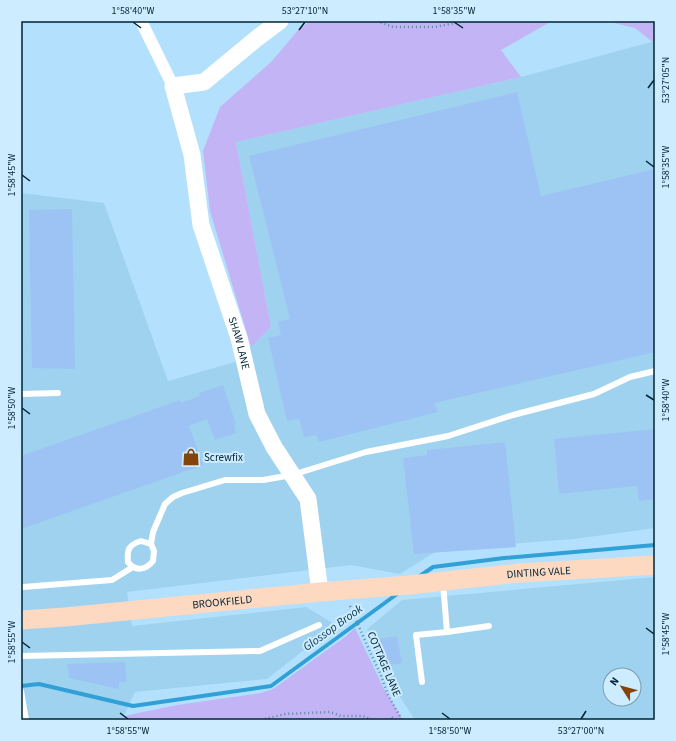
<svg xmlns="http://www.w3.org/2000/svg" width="676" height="741" font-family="'Source Sans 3',sans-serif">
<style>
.built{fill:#9fd2ef;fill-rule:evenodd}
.green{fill:#c3b4f6}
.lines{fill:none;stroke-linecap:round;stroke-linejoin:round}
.stream{stroke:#30a0d6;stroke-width:4}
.building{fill:#9cc3f4}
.path{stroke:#60899f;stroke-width:2.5;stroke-dasharray:1 3;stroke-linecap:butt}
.lane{stroke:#fff;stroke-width:6}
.street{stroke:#fff;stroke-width:12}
.secondary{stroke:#fff;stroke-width:17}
.primary{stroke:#fdd9c1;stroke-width:19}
.ticks{fill:none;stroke:#012435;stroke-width:1.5}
.labels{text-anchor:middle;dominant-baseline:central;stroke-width:4;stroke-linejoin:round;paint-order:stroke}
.street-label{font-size:11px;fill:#012435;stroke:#ceecff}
.poi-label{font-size:11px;fill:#012435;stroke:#ceecff;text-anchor:start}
.water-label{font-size:12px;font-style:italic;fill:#08374e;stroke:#ceecff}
.neatline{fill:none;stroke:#012435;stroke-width:1.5}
.ticks-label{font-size:10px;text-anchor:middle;fill:#012435}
</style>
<rect width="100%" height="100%" fill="#b3e1fd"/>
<g class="built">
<path d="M 655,41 L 655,528 L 574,539 L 440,549 L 400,574 L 351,565 L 127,592 L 132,626 L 306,607 L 336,625 L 267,679 L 135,692 L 124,716 L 124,720 L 21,720 L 21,193 L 104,203 L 168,381 L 235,362 L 271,327 L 236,142 L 521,77 Z"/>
<path d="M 655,577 L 655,720 L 415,720 L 387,677 L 367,629 L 402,600 ZM 610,675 L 634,675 L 634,699 L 610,699 Z"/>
</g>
<g class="green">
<path d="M 311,21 L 552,21 L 501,50 L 521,77 L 236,142 L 271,327 L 251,347 L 210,211 L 203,151 L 220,107 L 272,61 L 299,29 Z"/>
<path d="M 606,21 L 655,21 L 655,44 L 635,28 Z"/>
<path d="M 355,628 L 383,687 L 403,720 L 124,720 L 124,716 L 177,705 L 261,693 L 273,689 L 345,637 Z"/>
</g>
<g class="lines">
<g class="stream">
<path d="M 420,576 L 433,567 L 504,558 L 655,545"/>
<path d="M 21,686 L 39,684 L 133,706 L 271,686 L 397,594"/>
</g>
</g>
<g class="building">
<path d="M 517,92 L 541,196 L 655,169 L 655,352 L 434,403 L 438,412 L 319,442 L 316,435 L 304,437 L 299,419 L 287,421 L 268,338 L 281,335 L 278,322 L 290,319 L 249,156 Z"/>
<path d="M 72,209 L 75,369 L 32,368 L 29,210 Z"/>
<path d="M 223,385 L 236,424 L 234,425 L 236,433 L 215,440 L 207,419 L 189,426 L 203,465 L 21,529 L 21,456 L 180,400 L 181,403 L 200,396 L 199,393 Z"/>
<path d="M 655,429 L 655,499 L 639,501 L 637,486 L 559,494 L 554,439 Z"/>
<path d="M 505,442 L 516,547 L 414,554 L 403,458 L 427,455 L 427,450 Z"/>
<path d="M 397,636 L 402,663 L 383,666 L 378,639 Z"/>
<path d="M 125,662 L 127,682 L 119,682 L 119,689 L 69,678 L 67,664 Z"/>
</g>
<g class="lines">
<g class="path">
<path d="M 377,21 L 393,27 L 435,27 L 465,21"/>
<path d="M 350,606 L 370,652 L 380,673 L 388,695 L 402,720"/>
<path d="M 261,720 L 285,714 L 330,712 L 341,716 L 363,716 L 373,720"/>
<path d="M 390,720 L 391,717 L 396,720"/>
</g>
<g class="lane">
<path d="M 21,394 L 58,393"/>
<path d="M 151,544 L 141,541 C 128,545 127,550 128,562 C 135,572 146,570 153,561 L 154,551 L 151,544 L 153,532 L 165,504 L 173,497 L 182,493 L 225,480 L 263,480 L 292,475 L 366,452 L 448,436 L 513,415 L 594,394 L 630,377 L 655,371"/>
<path d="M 23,587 L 112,580 L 133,567"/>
<path d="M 447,632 L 489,626"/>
<path d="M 21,656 L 260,651 L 319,625"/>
<path d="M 422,682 L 416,635 L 447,632 L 443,583"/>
<path d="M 21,691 L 26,720"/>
</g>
<path class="street" d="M 141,21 L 173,86"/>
<path class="secondary" id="s1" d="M 280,21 L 256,39 L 204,82 L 173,86 L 192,155 L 201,225 L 239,338 L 257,414 L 274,447 L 308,499 L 320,592"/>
<path class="primary" id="s2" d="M 21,620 L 65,617 L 320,592 L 409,585 L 519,573 L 655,565"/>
</g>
<path class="ticks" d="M 133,22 L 141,28M 454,22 L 463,28M 299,30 L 305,22M 648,88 L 654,80M 646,161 L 654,167M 22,175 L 30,181M 646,395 L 654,400M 22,408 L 30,414M 646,628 L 654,634M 22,642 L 30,648M 120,713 L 128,719M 442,713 L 450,719M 581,719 L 586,711"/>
<defs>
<g id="shop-bare" transform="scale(1.38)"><path d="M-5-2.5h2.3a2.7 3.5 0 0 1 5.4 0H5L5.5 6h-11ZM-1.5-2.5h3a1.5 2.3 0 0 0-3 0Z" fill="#84440b" stroke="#ceecff" stroke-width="2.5" paint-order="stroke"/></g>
</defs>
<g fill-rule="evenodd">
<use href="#shop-bare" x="191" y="457"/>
</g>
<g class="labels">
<g class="street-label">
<text stroke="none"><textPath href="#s1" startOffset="395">SHAW LANE</textPath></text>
<text stroke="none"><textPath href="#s2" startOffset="520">DINTING VALE</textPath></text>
<text stroke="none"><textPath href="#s2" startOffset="202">BROOKFIELD</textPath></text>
<text transform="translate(384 664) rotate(67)">COTTAGE LANE</text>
</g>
<g class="poi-label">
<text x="204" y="457">Screwfix</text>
</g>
<g class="water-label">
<text transform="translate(333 628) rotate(-36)">Glossop Brook</text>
</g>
</g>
<rect width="676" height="741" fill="none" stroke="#ceecff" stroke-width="44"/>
<g transform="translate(622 687) rotate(306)"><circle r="19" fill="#ceecff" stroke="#7c9cae"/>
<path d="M0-3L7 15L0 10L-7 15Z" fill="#84440b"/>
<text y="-6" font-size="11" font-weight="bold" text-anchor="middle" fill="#012435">N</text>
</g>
<rect x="22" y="22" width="632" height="697" class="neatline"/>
<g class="ticks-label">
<text x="133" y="14">1°58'40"W</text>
<text x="305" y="14">53°27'10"N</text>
<text x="454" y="14">1°58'35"W</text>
<text transform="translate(665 80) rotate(-90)" y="4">53°27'05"N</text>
<text transform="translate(665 167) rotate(-90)" y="4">1°58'35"W</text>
<text transform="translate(11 175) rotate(-90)" y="4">1°58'45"W</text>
<text transform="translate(665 400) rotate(-90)" y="4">1°58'40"W</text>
<text transform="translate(11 408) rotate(-90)" y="4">1°58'50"W</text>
<text transform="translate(665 634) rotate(-90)" y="4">1°58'45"W</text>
<text transform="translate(11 642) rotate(-90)" y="4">1°58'55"W</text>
<text x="128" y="734">1°58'55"W</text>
<text x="450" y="734">1°58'50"W</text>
<text x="581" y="734">53°27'00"N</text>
</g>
</svg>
